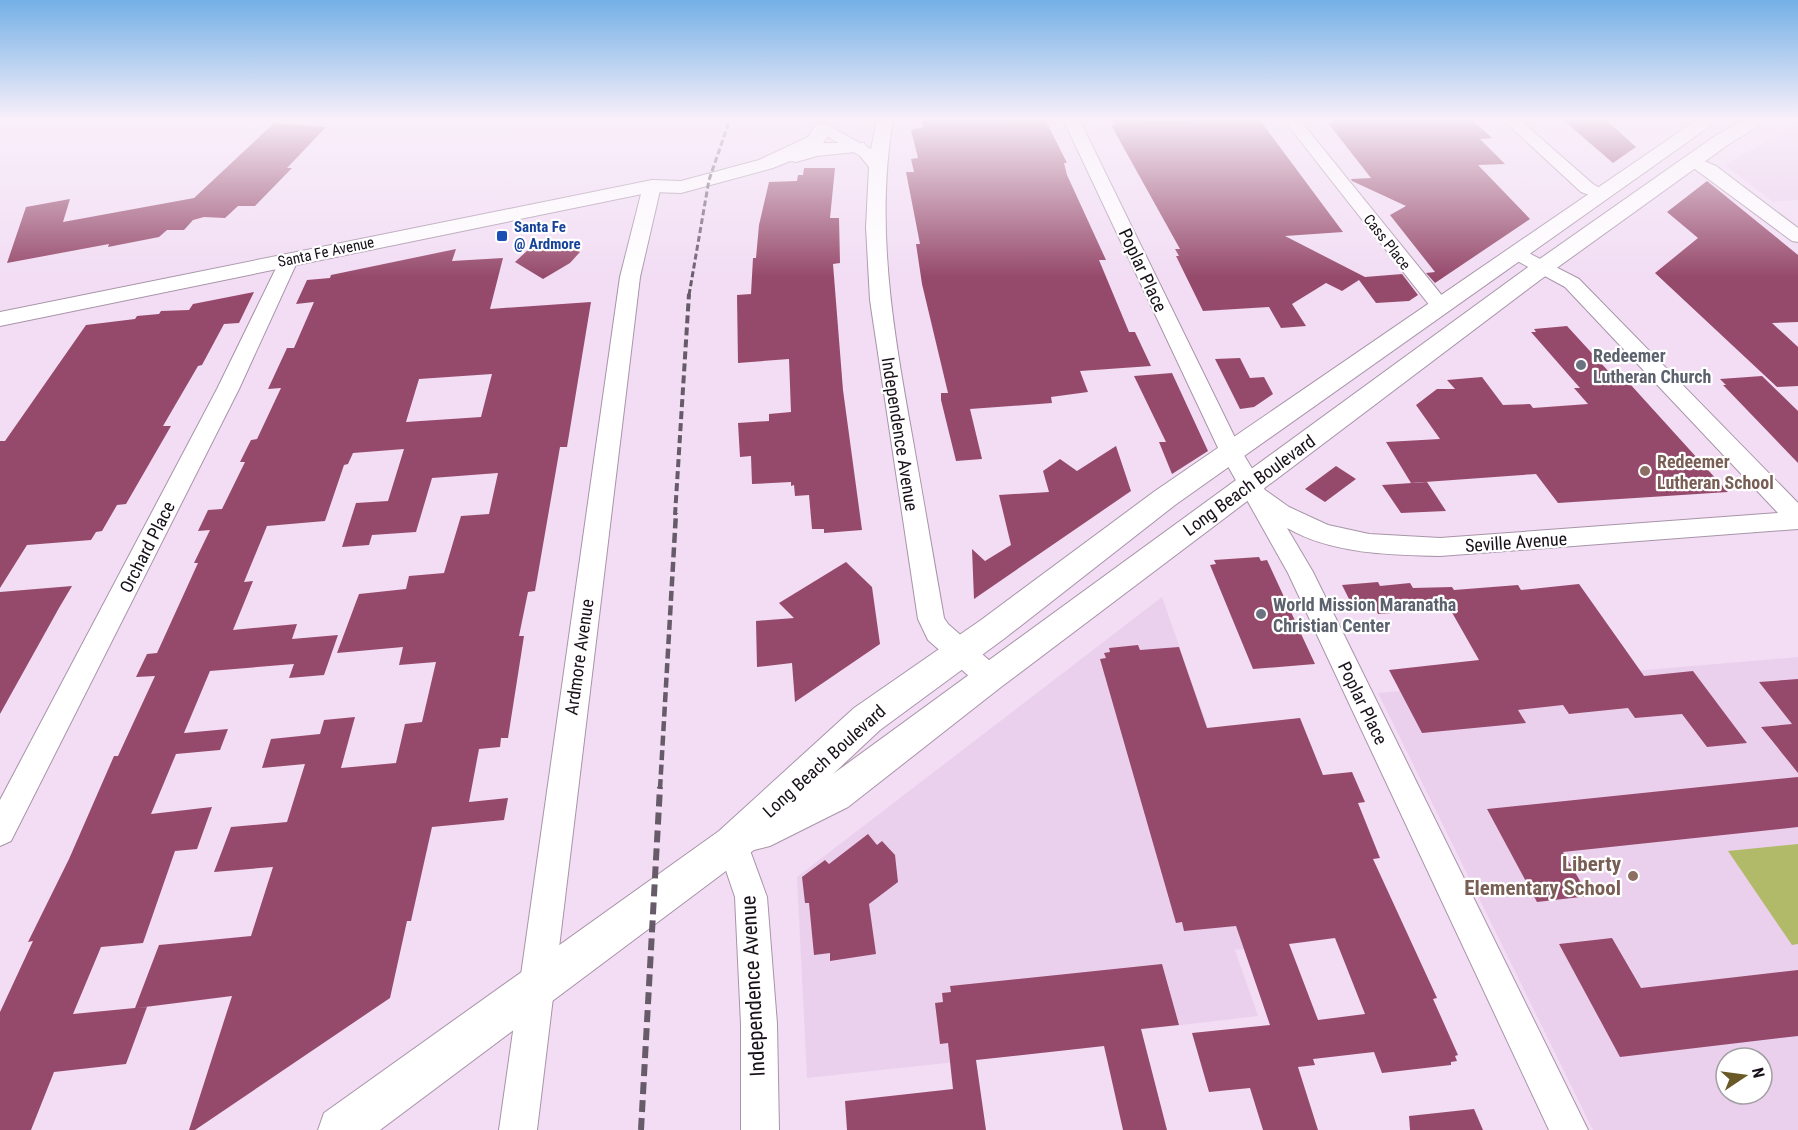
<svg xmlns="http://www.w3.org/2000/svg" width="1798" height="1130" font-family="'Roboto Condensed',sans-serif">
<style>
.built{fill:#ebd0ed;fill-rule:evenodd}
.green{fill:#b0ba68}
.building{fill:#964a6b;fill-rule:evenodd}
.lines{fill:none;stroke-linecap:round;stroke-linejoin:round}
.minor-casing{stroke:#a894a9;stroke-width:2}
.major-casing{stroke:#a894a9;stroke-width:2}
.minor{fill:#fff;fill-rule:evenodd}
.major{fill:#fff;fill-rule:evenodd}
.rail-far3{stroke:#685b69;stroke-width:3;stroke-dasharray:6 3;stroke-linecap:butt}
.rail-far2{stroke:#685b69;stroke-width:4;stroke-dasharray:8 4;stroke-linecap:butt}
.rail-far1{stroke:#685b69;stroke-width:4.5;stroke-dasharray:10 4.5;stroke-linecap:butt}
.rail{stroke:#685b69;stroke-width:6;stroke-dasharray:12 6;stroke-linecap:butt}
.transit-dot{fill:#1a4fb4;stroke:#fff;stroke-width:2}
.worship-dot{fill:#6b7280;stroke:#fff;stroke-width:2}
.education-dot{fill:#8d6e63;stroke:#fff;stroke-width:2}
.labels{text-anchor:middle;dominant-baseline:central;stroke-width:4.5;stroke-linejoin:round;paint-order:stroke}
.far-transit-label{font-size:15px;font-weight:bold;fill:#164399;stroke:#fff;text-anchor:start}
.far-street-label{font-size:15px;fill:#181119;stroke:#fff}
.street-label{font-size:18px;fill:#181119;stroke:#fff}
.worship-label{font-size:18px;font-weight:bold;fill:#5b616d;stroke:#fff;text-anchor:start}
.education-label{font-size:18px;font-weight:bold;fill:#785e54;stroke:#fff;text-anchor:start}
.near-education-label{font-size:21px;font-weight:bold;fill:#785e54;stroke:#fff;text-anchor:end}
.near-street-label{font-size:21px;fill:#181119;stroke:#fff}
</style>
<rect width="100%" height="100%" fill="#f2ddf4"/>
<g class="built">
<path d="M 1798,123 L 1798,200 L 1773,202 L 1725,165 Z"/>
<path d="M 1162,597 L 1284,944 L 1235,950 L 1258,1016 L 1139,1030 L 1142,1042 L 807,1078 L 797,877 Z"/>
<path d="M 1798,657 L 1798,1130 L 1593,1130 L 1378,693 ZM 1726,1058 L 1762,1058 L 1762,1094 L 1726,1094 Z"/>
</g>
<path class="green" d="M 1798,844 L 1798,944 L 1792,945 L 1728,851 Z"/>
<g class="building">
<path d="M 921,119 L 1045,119 L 1067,163 L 1064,163 L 1067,175 L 1106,260 L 1099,260 L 1129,332 L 1135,332 L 1151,366 L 1080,371 L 1088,392 L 1051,397 L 1052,403 L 970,409 L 982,459 L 956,461 L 941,400 L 941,393 L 948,393 L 922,284 L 916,244 L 920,244 L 906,172 L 914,172 L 911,159 L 918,158 L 911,130 L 923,127 Z"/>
<path d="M 1112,119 L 1149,119 L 1150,121 L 1259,119 L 1343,232 L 1285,236 L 1365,277 L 1402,274 L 1418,295 L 1409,301 L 1376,303 L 1359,280 L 1342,291 L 1326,283 L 1292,304 L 1306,326 L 1281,328 L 1269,307 L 1203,311 L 1176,256 L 1179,256 L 1175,249 L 1180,249 L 1111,125 L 1115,125 Z"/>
<path d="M 1331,119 L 1471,119 L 1492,138 L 1480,139 L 1505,164 L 1478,165 L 1530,219 L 1435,283 L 1426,273 L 1435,272 L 1390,215 L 1406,206 L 1352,181 L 1351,179 L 1371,178 L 1328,123 L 1334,123 Z"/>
<path d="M 1562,119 L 1605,119 L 1636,147 L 1613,163 Z"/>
<path d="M 274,123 L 326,127 L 287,168 L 292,168 L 255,206 L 238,206 L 225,218 L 204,217 L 193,220 L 184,230 L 167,230 L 159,237 L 108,247 L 109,244 L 7,263 L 26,207 L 70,199 L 63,222 L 194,198 Z"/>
<path d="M 804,168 L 835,168 L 830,218 L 839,218 L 840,263 L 833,264 L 843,390 L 862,530 L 824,533 L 824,529 L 812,529 L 809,495 L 795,496 L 794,485 L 791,486 L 791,482 L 752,484 L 751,456 L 740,457 L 738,423 L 769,421 L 769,414 L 791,412 L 789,359 L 738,363 L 737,295 L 751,294 L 753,258 L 756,258 L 759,225 L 769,182 L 797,181 L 798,175 L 803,175 Z"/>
<path d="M 1707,181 L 1798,255 L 1798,322 L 1772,323 L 1798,347 L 1798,386 L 1777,387 L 1655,273 L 1698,238 L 1667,212 Z"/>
<path d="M 550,243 L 564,244 L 580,252 L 570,263 L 543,279 L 515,262 L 529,249 Z"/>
<path d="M 456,249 L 452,261 L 503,258 L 490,309 L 591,302 L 567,447 L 560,447 L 535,591 L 528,592 L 519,636 L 524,636 L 508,738 L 501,738 L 500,747 L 479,749 L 469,802 L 508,798 L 504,820 L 432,827 L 411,921 L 407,921 L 390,998 L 195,1130 L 189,1130 L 232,996 L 137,1008 L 147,1007 L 126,1064 L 54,1072 L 31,1130 L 0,1130 L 0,1012 L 33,941 L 28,942 L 69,859 L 114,756 L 118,756 L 155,676 L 136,677 L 147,654 L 157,653 L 198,563 L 194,563 L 210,530 L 198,531 L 208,510 L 222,509 L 245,462 L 240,462 L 251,440 L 257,439 L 281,388 L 268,389 L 287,348 L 294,348 L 314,302 L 296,304 L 307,280 L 330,278 L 331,275 ZM 492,374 L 481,417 L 406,422 L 419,379 ZM 404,449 L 388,501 L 356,503 L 342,547 L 369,545 L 372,535 L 416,532 L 432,478 L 498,473 L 489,514 L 461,516 L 444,573 L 409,576 L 406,589 L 359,594 L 337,653 L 403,647 L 399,665 L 436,662 L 422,722 L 405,724 L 396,763 L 341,768 L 355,717 L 324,720 L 320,734 L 271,739 L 262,768 L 305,764 L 287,822 L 231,827 L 214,872 L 273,867 L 251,936 L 159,945 L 135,1008 L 73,1014 L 101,947 L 143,943 L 175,851 L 197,849 L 212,807 L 151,814 L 176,754 L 220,750 L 228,729 L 184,733 L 210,671 L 294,664 L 289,678 L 324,675 L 338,635 L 292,639 L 297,624 L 233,630 L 253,581 L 244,582 L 267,526 L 325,521 L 344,465 L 348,464 L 353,453 Z"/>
<path d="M 254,292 L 239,323 L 224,324 L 202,365 L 198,366 L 163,426 L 171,426 L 126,504 L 117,505 L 102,531 L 96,532 L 91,540 L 27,545 L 0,588 L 0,441 L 5,441 L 86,325 L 135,319 L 137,316 L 159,314 L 161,311 L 189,310 L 193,304 Z"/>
<path d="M 1567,326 L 1621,385 L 1630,384 L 1728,492 L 1558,503 L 1536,474 L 1411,483 L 1386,442 L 1440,439 L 1416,405 L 1437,389 L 1455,389 L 1447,380 L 1482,377 L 1503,405 L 1530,404 L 1533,408 L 1588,404 L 1574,388 L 1580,388 L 1531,332 L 1536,332 L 1534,329 Z"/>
<path d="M 1240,358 L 1250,378 L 1264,377 L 1273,394 L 1254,407 L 1240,409 L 1215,359 Z"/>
<path d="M 1172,373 L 1208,451 L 1172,474 L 1159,442 L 1166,442 L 1134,376 Z"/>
<path d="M 1762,376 L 1798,411 L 1798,463 L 1723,385 L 1726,385 L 1720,379 Z"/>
<path d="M 1116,446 L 1131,491 L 974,599 L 972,549 L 985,561 L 1011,545 L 999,495 L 1049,492 L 1043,471 L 1060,459 L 1077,471 Z"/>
<path d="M 1336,466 L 1356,479 L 1325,502 L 1305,489 Z"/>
<path d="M 1427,482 L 1446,511 L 1401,513 L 1382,485 Z"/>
<path d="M 1259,557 L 1261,561 L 1267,560 L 1315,664 L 1253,669 L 1210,565 L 1216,564 L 1214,560 Z"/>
<path d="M 846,562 L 872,587 L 880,644 L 795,702 L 792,663 L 757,667 L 756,621 L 794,618 L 779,603 Z"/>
<path d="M 1378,582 L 1380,586 L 1410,583 L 1413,588 L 1452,587 L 1454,590 L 1518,585 L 1521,590 L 1579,584 L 1644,676 L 1693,671 L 1747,743 L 1707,747 L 1682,714 L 1635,718 L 1628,708 L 1569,714 L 1563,705 L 1518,710 L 1526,723 L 1422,733 L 1389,670 L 1479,660 L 1450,609 L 1378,614 L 1376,609 L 1355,611 L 1342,585 Z"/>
<path d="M 72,586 L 59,608 L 0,714 L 0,592 Z"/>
<path d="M 1138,645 L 1140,650 L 1179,647 L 1207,728 L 1300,718 L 1323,775 L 1352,772 L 1365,802 L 1358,803 L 1380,858 L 1373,859 L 1437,998 L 1433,999 L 1458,1055 L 1455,1056 L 1457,1061 L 1451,1062 L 1451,1065 L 1382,1073 L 1374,1052 L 1313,1059 L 1315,1065 L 1298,1067 L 1318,1130 L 1263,1130 L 1250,1088 L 1209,1092 L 1192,1033 L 1270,1025 L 1236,926 L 1184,931 L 1182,922 L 1176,923 L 1100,659 L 1106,658 L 1104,653 L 1110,652 L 1109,648 ZM 1335,938 L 1365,1014 L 1318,1020 L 1289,944 Z"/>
<path d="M 1798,679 L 1798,773 L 1761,727 L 1792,724 L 1759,682 Z"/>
<path d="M 1798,777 L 1798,827 L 1563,852 L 1589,896 L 1537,902 L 1487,809 Z"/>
<path d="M 868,834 L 877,845 L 882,841 L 895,855 L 898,882 L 869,904 L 876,954 L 830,961 L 830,953 L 814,955 L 809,903 L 805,903 L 802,877 L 825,860 L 829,864 Z"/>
<path d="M 1612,938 L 1641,988 L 1798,970 L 1798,1036 L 1620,1057 L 1559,944 Z"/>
<path d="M 1162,964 L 1179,1025 L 1141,1029 L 1167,1130 L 1123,1130 L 1104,1046 L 976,1060 L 986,1130 L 847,1130 L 845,1101 L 953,1089 L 948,1043 L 940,1044 L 935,1003 L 943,1002 L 942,993 L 951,992 L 950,986 Z"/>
<path d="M 1474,1109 L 1483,1130 L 1410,1130 L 1409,1116 Z"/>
</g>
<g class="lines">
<g class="minor-casing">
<g id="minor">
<path d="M 877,119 L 893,119 C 875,226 893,329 912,435 C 923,496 933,557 944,618 L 948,624 L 999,669 L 1003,677 L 999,685 L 989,689 L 979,685 L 928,640 L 918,619 L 870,300 L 866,227 L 869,167 L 860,156 L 815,129 L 817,126 L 829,126 L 871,149 Z"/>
<path d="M 1063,119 L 1079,119 L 1242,452 L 1265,490 L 1289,507 L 1328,525 L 1369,534 L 1440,538 L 1778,513 L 1565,287 L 1510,257 L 1508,253 L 1517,247 L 1579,279 L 1798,503 L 1798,529 L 1440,556 C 1390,555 1332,554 1287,528 L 1313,572 L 1588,1130 L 1549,1130 L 1288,573 L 1220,452 Z"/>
<path d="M 1283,119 L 1299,119 L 1448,303 L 1451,307 L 1448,311 L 1434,311 Z"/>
<path d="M 1502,119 L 1519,119 L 1593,184 L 1610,194 L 1607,198 L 1601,199 L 1581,192 Z"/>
<path d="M 1692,156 L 1716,166 L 1798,228 L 1798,242 L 1792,241 L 1684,161 L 1686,157 Z"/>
<path d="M 652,181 L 661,186 L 640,277 L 537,1130 L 499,1130 L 620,277 L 643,186 Z"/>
<path d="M 289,254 L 298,260 L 239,389 L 11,841 L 0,846 L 0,800 L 217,389 L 280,260 Z"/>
<path d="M 733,829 L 744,834 L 767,897 L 777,1024 L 779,1130 L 741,1130 L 741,1024 L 735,897 L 717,844 L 722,834 Z"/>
</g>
</g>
<g class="major-casing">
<g id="major">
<path d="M 1698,119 L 1720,119 L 1175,505 L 1005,638 L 880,730 L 833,774 L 1524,270 L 1715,136 L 1746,119 L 1770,119 L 1729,144 L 1540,280 L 1001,687 L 848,807 L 770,846 L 754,850 L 380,1130 L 318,1130 L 324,1113 L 719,831 L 854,708 L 981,620 L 1155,491 Z"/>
<path d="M 823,123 L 833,129 L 823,143 L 864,143 L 867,147 L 864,151 L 817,156 L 796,162 L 790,161 L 773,168 L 681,193 L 652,192 L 0,326 L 0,312 L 652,180 L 681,181 L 759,160 L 808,137 L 816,125 Z"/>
</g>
</g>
<use href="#minor" class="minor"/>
<use href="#major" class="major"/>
<path class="rail-far3" d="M 689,295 L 709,180 L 730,119"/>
<path class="rail-far2" d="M 675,515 L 689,294"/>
<path class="rail-far1" d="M 660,789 L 676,513"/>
<path class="rail" d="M 641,1130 L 660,787"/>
</g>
<linearGradient id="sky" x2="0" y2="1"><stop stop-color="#74b0e6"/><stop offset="0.43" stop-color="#f9f0fa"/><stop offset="1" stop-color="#f9f0fa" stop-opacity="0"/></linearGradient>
<rect width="1798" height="277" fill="url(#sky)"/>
<rect class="transit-dot" x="496" y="230" width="12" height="12" rx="3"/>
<g class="worship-dot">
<circle cx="1581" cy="365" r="6"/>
<circle cx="1261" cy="614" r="6"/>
</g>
<g class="education-dot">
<circle cx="1645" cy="471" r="6"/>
<circle cx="1633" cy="876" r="6"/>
</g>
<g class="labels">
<g class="far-transit-label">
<text x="514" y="227">Santa Fe<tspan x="514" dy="17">@ Ardmore</tspan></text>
</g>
<g class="far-street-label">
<text transform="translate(1387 242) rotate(52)">Cass Place</text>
<text transform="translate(326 252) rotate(-12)">Santa Fe Avenue</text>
</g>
<g class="street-label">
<text transform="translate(1143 270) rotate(65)">Poplar Place</text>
<text transform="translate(900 434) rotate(81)">Independence Avenue</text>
<text transform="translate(1249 485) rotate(-36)">Long Beach Boulevard</text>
<text transform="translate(1516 542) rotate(-4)">Seville Avenue</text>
<text transform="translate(147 547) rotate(-63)">Orchard Place</text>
<text transform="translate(579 657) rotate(-82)">Ardmore Avenue</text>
<text transform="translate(1363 703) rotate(64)">Poplar Place</text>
<text transform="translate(824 761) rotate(-42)">Long Beach Boulevard</text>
</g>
<g class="worship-label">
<text x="1593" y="355">Redeemer<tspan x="1593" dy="21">Lutheran Church</tspan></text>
<text x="1273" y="604">World Mission Maranatha<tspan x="1273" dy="21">Christian Center</tspan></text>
</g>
<g class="education-label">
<text x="1657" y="461">Redeemer<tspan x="1657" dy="21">Lutheran School</tspan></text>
</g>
<g class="near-education-label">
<text x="1621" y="864">Liberty<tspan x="1621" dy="24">Elementary School</tspan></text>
</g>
<g class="near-street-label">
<text transform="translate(753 986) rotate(-93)">Independence Avenue</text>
</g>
</g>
<g transform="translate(1744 1076) rotate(77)"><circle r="28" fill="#ffffff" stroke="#a3a0a3" stroke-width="1.5"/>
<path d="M0-4.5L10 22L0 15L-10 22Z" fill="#685926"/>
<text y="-9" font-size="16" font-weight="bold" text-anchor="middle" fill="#181119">N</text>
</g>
</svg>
